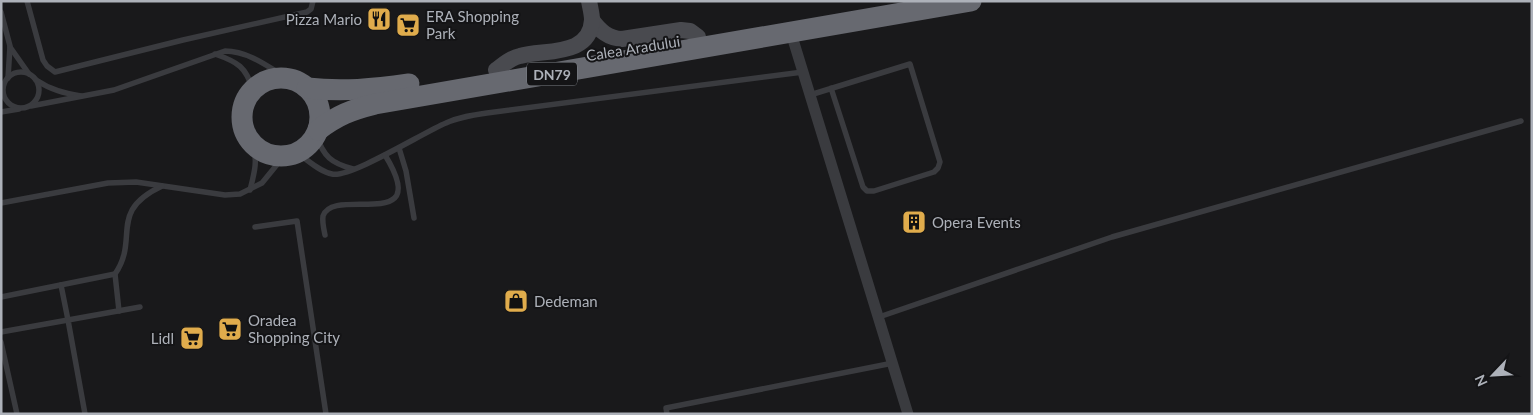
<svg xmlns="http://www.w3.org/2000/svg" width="1533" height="415" font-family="Lato,sans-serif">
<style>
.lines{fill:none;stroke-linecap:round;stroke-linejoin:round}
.lane{stroke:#3a3b3f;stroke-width:5.5}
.street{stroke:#3a3b3f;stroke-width:11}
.secondary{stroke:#494a4f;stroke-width:16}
.highway{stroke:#676970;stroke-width:21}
.labels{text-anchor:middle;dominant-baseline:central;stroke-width:4;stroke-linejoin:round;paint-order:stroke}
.shield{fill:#141416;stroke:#7f8288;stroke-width:1}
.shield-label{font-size:14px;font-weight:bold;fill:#adb1b9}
.poi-label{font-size:15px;fill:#adb1b9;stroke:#141416;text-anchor:start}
.street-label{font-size:15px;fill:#adb1b9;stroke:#141416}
</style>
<rect width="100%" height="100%" fill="#19191b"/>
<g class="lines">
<g class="lane">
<path d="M 27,1 L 43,60 L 47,66 L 55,72 L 183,40 L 307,12 L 311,9 L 313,1"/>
<path d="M 1,12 L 10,46 L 8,78"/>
<path d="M 10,47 L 29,74"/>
<path d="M 215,54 C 238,62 246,67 253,90"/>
<circle cx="21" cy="90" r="18"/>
<path d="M 36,80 C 51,90 64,93 81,96"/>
<path d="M 810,95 L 910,64 L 940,162 L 938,168 L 934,172 L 874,191 L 867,191 L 863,187 L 831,88"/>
<path d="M 31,106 L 114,90 L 225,51 C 249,51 270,68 290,80"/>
<path d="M 1,112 L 19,109"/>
<path d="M 316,135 C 324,157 331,163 353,169"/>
<path d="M 399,148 L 406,171 L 414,218"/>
<path d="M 297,153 C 308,160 320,172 332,174 C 351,178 424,132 446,123 C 459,117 473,115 487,113 L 803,72"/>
<path d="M 250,190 C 254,174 258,161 253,145"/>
<path d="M 1,203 L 108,183 L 136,182 L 225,195 L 240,194 L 262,183 L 284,156"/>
<path d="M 255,227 L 297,221 L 326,414"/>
<path d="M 325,235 C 324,230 322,222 323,216 C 333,185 434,235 385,155"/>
<path d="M 115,274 L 119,311"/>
<path d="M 1,297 L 115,274 C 140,238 107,212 162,186"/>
<path d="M 879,317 L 1112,237 L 1521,121"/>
<path d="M 1,332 L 68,320 L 61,285"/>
<path d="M 1,342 L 17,414"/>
<path d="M 85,414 L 68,320 L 140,307"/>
<path d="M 667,414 L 666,408 L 893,363"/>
</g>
<path class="street" d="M 791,33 L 908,414"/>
<g class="secondary">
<path d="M 592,20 C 600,31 608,38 622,39 L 681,30 L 690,31 L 698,37"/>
<path d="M 496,70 C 504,64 511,58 520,56 C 545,49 590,57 592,20 C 592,14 590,7 589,1"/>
</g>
<g class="highway">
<circle cx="281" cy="117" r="39"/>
<path d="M 307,88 C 342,92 374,89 409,84"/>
<path d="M 318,130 C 338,115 351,110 375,104 L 971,1"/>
</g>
</g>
<defs>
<g id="restaurant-square" transform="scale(1.25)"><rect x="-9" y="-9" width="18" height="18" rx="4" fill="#e0ac4c" stroke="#141416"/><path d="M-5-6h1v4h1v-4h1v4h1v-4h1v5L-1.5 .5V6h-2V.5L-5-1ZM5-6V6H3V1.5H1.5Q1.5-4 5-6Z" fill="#111"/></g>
<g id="supermarket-square" transform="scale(1.25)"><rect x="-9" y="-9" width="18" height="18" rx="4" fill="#e0ac4c" stroke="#141416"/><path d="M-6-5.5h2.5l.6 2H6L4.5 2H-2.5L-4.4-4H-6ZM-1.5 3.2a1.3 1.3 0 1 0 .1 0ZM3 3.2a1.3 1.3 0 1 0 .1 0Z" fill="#111"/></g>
<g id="building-square" transform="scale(1.25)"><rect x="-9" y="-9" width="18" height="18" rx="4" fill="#e0ac4c" stroke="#141416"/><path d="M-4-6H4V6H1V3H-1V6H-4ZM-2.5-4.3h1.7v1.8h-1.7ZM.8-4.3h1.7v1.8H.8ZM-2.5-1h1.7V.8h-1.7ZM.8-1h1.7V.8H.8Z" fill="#111"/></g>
<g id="shop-square" transform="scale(1.25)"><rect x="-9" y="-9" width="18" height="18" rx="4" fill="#e0ac4c" stroke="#141416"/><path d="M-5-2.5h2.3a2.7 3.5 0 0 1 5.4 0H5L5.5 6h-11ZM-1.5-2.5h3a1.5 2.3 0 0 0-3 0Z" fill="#111"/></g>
</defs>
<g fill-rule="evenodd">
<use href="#restaurant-square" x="379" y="19"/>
<use href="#supermarket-square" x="408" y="25"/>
<use href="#building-square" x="914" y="222"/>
<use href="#shop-square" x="516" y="301"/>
<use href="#supermarket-square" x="230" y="329"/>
<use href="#supermarket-square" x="192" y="338"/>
</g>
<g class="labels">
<rect class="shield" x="527" y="62.5" width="50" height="23" rx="4"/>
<g class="shield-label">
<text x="552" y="74">DN79</text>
</g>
<g class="poi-label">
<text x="426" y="16">ERA Shopping<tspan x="426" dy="17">Park</tspan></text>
<text x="362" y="19" text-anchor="end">Pizza Mario</text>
<text x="932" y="222">Opera Events</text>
<text x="534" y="301">Dedeman</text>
<text x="248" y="320">Oradea<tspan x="248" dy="17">Shopping City</tspan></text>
<text x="174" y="338" text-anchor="end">Lidl</text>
</g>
<g class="street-label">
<text transform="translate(633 48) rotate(-9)">Calea Aradului</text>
</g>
</g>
<rect width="1533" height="415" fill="none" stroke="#adb1b9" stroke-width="5"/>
<g transform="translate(1493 375) rotate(245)" stroke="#141416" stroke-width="4" paint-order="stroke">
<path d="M0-4L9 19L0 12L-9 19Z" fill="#adb1b9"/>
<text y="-8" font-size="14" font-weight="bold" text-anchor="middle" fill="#adb1b9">N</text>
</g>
</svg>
